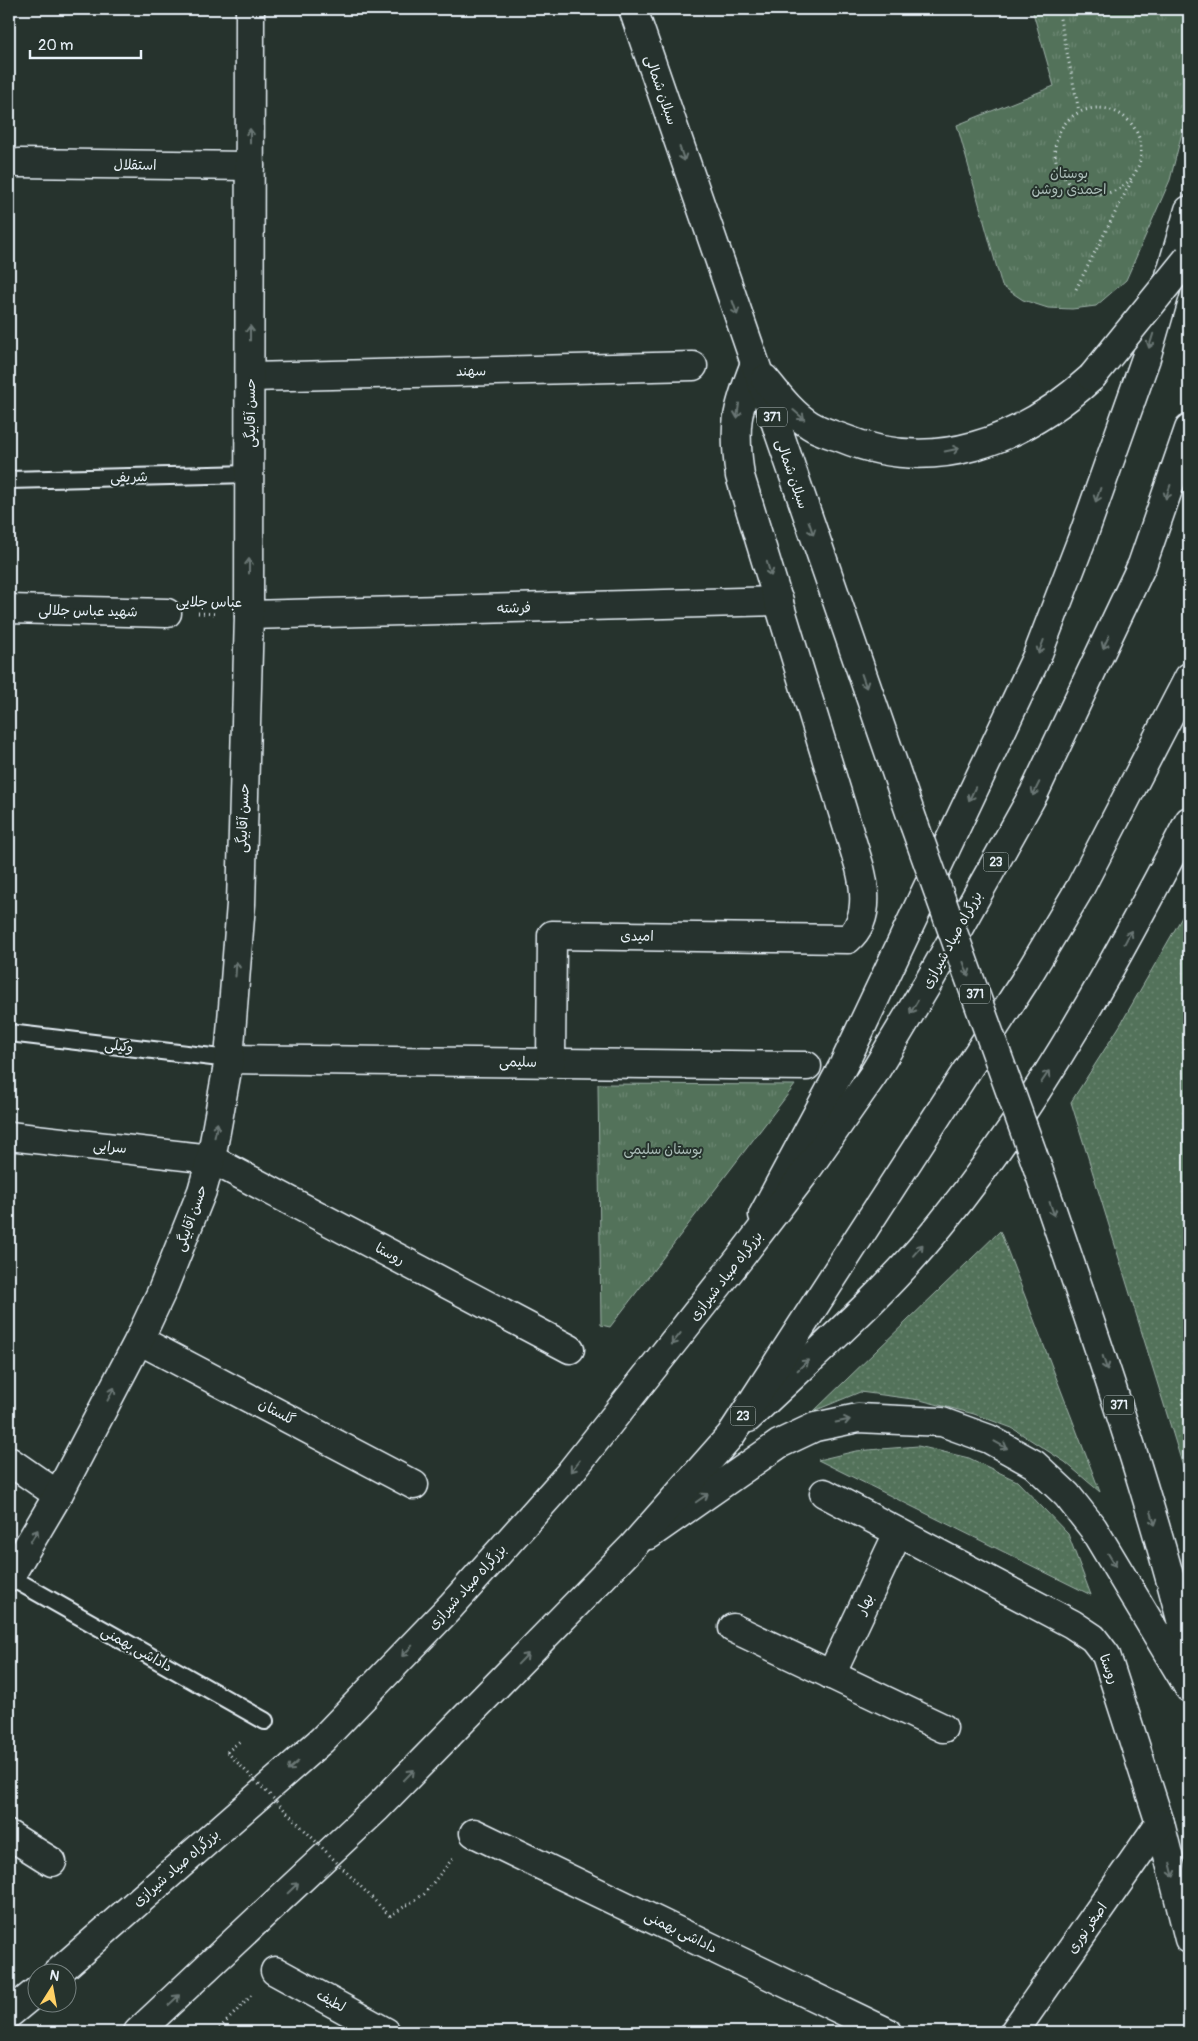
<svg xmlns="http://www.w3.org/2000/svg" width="1198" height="2041" font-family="Pangolin,'Playpen Sans Arabic',sans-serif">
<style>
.grass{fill:url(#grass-dots);stroke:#9eb2a9}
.park{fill:url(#park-tufts);stroke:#9eb2a9}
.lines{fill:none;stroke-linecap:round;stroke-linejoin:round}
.service-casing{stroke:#e8f1f8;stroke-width:20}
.minor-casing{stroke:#e8f1f8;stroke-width:31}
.primary-casing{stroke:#e8f1f8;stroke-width:31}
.trunk-casing{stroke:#e8f1f8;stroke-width:31}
.path{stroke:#e8f1f8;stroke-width:3;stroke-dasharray:1 4;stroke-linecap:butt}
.service{stroke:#26332d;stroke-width:16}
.minor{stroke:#26332d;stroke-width:28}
.primary{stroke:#26332d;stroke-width:28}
.trunk{stroke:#26332d;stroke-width:28}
.primary-bridge-casing{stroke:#e8f1f8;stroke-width:31;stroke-linecap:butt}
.path-bridge{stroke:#e8f1f8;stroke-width:3;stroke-dasharray:1 4;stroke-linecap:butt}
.primary-bridge{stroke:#26332d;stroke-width:28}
.oneway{stroke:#6a7674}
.labels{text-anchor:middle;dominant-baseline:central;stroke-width:4;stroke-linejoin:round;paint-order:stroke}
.shield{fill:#26332d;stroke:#aeb8bb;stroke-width:1}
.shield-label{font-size:12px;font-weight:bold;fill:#e8f1f8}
.street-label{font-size:14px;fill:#e8f1f8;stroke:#26332d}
.park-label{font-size:14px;fill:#acbeb9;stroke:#26332d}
</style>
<defs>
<pattern id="grass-dots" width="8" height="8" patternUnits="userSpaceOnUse" patternTransform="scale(1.25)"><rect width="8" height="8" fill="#53725a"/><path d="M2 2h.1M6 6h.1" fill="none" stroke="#6c8772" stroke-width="1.8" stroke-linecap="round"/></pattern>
<pattern id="park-tufts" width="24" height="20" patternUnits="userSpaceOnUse" patternTransform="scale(1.25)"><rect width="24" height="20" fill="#53725a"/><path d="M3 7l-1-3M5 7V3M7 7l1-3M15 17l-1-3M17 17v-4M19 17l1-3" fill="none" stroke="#6c8772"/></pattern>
</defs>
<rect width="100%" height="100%" fill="#26332d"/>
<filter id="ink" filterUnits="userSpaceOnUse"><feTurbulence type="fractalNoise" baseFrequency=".02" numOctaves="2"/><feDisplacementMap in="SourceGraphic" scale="10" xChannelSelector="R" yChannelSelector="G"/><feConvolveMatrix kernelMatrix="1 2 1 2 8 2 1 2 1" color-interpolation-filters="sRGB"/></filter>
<g filter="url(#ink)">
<g class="grass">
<path d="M 1189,905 L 1189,1486 L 1071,1102 L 1119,1027 Z"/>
<path d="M 1000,1231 L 1100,1492 L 1065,1462 L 1012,1428 L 974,1414 L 920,1400 L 860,1392 L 814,1411 Z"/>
<path d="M 918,1446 L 969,1458 L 1017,1481 L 1068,1534 L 1091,1595 L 818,1460 L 856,1451 Z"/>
</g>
<g class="park">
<path d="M 1032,9 L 1189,9 L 1189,103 L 1185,121 L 1170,180 L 1126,280 L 1096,306 L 1072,309 L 1048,308 L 1023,300 L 1002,286 L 957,125 L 1054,86 Z"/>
<path d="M 598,1084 L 795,1085 L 610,1327 L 601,1325 Z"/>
</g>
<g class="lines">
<g class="service-casing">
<g id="service">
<path d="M 9,480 L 250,474"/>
<path d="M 9,1033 L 229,1059"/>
<path d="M 10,1577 L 265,1721"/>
</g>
</g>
<g class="minor-casing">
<g id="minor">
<path d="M 19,163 L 250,166"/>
<path d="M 250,377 L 693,366"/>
<path d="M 9,609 L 167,613"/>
<path d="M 249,615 L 779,601"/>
<path d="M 229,1059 L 807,1066"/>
<path d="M 551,1062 L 552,935 L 848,939 C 869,921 866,892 860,868 L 740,476 C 733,426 736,412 754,366"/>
<path d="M 9,1136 L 211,1159 L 570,1349"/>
<path d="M 139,1340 L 414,1485"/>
<path d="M 9,1461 L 58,1495"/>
<path d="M 824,1493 L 1072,1624 L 1093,1638 L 1106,1655 L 1160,1823 L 1189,1939"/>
<path d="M 9,1578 L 58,1495 L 139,1340 L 162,1291 L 202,1191 L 211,1159 L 229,1059 L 241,904 L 249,615 L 250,9"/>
<path d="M 733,1628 L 943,1728"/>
<path d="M 831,1675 L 898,1533"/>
<path d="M 474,1833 L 887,2032"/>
<path d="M 9,1835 L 52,1862"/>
<path d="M 275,1971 L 386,2032"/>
<path d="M 1014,2032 L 1160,1823"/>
</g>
</g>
<g class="primary-casing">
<g id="primary">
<path d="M 633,9 L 914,824"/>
<path d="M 765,379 C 778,395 792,414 810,425 C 819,431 831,434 842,438 C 934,476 1022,441 1092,377"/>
<path d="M 1036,1163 C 1091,1325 1148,1485 1189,1651"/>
<path d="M 763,1215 L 844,1064 L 1037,656 L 1082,539 L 1146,358 L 1189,210"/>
<path d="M 748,1418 C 814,1355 885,1294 942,1223 C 1041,1100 1116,961 1189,821"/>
<path d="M 649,1535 L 779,1444 L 815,1427 L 858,1418 L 942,1422 L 989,1439 L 1034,1464 L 1067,1495 L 1093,1528 L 1189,1688"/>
</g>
</g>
<g class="trunk-casing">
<g id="trunk">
<path d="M 56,1974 L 322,1740 L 451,1606 L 569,1474 L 739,1259 L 804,1174 L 873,1075 L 928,983 L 1034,793 L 1142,565 L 1189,429"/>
<path d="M 9,2014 L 38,1990"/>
<path d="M 138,2032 L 377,1808 L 633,1546 L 731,1435 L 1024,982 L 1080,888 L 1189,677"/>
</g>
</g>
<g class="path">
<path d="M 1058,9 L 1079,111"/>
<circle cx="1098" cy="151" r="43"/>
<path d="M 1076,289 L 1132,180"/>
<path d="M 198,613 L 217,614"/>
<path d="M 227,1752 L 241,1740"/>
<path d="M 390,1916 L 424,1894 L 453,1858"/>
<path d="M 216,2032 L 252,1995"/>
</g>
<use href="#service" class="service"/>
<use href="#minor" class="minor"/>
<use href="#primary" class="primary"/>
<use href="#trunk" class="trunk"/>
<g class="primary-bridge-casing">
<g id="primary-bridge">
<path d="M 1092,377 L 1189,257"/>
<path d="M 914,824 L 1036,1163"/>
</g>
</g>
<path class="path-bridge" d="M 227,1752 L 390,1916"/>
<use href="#primary-bridge" class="primary-bridge"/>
</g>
<defs><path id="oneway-shaft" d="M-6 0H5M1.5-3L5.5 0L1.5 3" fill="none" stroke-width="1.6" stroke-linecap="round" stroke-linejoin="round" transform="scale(1.25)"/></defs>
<g class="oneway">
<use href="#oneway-shaft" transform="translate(250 136) rotate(-90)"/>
<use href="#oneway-shaft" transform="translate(682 154) rotate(71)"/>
<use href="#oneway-shaft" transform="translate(735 308) rotate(71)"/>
<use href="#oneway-shaft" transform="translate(250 333) rotate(-90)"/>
<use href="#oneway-shaft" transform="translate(1151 341) rotate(107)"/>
<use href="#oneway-shaft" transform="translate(738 411) rotate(98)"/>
<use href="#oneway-shaft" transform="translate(799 415) rotate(41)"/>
<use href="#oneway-shaft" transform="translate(952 450) rotate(-11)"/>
<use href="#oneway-shaft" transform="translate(1168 492) rotate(109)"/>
<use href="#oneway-shaft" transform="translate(1098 495) rotate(109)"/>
<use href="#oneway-shaft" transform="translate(811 528) rotate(71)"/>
<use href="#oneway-shaft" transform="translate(249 566) rotate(-90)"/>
<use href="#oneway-shaft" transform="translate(769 569) rotate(73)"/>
<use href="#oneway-shaft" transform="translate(1106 642) rotate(115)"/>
<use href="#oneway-shaft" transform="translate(1041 647) rotate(111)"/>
<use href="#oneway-shaft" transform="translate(864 681) rotate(71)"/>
<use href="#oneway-shaft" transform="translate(1036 789) rotate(116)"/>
<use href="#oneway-shaft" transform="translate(972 794) rotate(115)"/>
<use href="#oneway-shaft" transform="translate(1128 937) rotate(-62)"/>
<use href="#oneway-shaft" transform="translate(236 969) rotate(-86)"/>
<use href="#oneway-shaft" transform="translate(966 969) rotate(70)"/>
<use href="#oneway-shaft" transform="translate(914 1007) rotate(121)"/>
<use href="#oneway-shaft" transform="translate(1045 1077) rotate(-56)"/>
<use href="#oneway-shaft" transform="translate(216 1130) rotate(-79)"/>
<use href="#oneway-shaft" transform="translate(1052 1209) rotate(71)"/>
<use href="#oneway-shaft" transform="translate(918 1250) rotate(-49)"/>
<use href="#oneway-shaft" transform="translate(676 1339) rotate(128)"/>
<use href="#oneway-shaft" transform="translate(1105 1363) rotate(72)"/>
<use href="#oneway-shaft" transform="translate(803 1365) rotate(-44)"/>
<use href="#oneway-shaft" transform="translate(111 1394) rotate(-62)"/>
<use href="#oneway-shaft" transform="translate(843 1421) rotate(-12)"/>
<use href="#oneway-shaft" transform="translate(1001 1445) rotate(29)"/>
<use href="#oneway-shaft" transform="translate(575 1466) rotate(128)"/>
<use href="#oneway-shaft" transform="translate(702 1498) rotate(-35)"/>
<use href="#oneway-shaft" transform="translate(1153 1518) rotate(73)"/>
<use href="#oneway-shaft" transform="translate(34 1536) rotate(-59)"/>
<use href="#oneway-shaft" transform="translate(1112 1560) rotate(59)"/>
<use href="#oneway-shaft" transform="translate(407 1651) rotate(134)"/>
<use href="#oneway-shaft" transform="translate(523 1659) rotate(-46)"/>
<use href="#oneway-shaft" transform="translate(293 1766) rotate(139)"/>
<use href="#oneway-shaft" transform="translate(409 1775) rotate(-46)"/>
<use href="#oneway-shaft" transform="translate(1172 1870) rotate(76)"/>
<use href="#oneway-shaft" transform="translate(293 1888) rotate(-44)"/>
<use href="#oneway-shaft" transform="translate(174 2000) rotate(-43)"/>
</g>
</g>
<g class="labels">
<g class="shield">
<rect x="757" y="407.5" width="30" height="19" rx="4"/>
<rect x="983.5" y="852.5" width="25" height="19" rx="4"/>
<rect x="960" y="984.5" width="30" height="19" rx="4"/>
<rect x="1104" y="1395.5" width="30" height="19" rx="4"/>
<rect x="730.5" y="1406.5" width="25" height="19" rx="4"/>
</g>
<g class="shield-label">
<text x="772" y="417">371</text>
<text x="996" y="862">23</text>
<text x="975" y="994">371</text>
<text x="1119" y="1405">371</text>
<text x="743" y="1416">23</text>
</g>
<g class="street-label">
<text transform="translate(661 90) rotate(71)">سبلان شمالی</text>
<text transform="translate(135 165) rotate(1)">استقلال</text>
<text transform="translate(471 371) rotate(-1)">سهند</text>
<text transform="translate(250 413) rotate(-90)">حسن آقابیگی</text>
<text transform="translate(792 474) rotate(71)">سبلان شمالی</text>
<text transform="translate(129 477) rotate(-1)">شریفی</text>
<text transform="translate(209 602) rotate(1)">عباس جلایی</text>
<text transform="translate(514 608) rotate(-1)">فرشته</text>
<text transform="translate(88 611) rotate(1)">شهید عباس جلالی</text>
<text transform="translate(243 818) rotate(-88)">حسن آقابیگی</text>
<text transform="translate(637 936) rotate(1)">امیدی</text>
<text transform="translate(952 940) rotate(-61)">بزرگراه صیاد شیرازی</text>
<text transform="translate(119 1046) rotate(7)">وکیلی</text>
<text transform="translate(518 1062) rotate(1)">سلیمی</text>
<text transform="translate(110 1147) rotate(6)">سرایی</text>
<text transform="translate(191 1218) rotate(-70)">حسن آقابیگی</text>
<text transform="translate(390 1254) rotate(28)">روستا</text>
<text transform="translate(726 1276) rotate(-52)">بزرگراه صیاد شیرازی</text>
<text transform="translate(277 1412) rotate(28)">گلستان</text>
<text transform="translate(467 1587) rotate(-48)">بزرگراه صیاد شیرازی</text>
<text transform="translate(865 1604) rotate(-65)">بهار</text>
<text transform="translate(137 1649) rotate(29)">داداشی بهمنی</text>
<text transform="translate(1109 1669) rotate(69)">روستا</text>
<text transform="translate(176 1868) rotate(-41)">بزرگراه صیاد شیرازی</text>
<text transform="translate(1087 1928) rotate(-55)">اصغر نوری</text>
<text transform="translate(681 1932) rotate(26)">داداشی بهمنی</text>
<text transform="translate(331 2001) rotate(29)">لطیف</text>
</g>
<g class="park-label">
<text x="1069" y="173">بوستان<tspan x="1069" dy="16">احمدی روشن</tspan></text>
<text x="663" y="1149">بوستان سلیمی</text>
</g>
</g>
<rect width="1198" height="2041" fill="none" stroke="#26332d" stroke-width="30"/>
<rect x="15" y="15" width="1168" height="2011" fill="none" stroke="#e8f1f8" stroke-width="2" filter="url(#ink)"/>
<g transform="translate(52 1988) rotate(11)"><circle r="24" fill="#26332d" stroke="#747f7e"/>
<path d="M0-4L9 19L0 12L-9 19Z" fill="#ffd166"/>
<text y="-8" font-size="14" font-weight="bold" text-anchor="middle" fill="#e8f1f8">N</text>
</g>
<path d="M30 50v8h111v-8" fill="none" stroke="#e8f1f8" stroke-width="2.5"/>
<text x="38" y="50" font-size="15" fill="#e8f1f8" stroke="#26332d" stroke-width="4" paint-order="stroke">20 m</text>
</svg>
